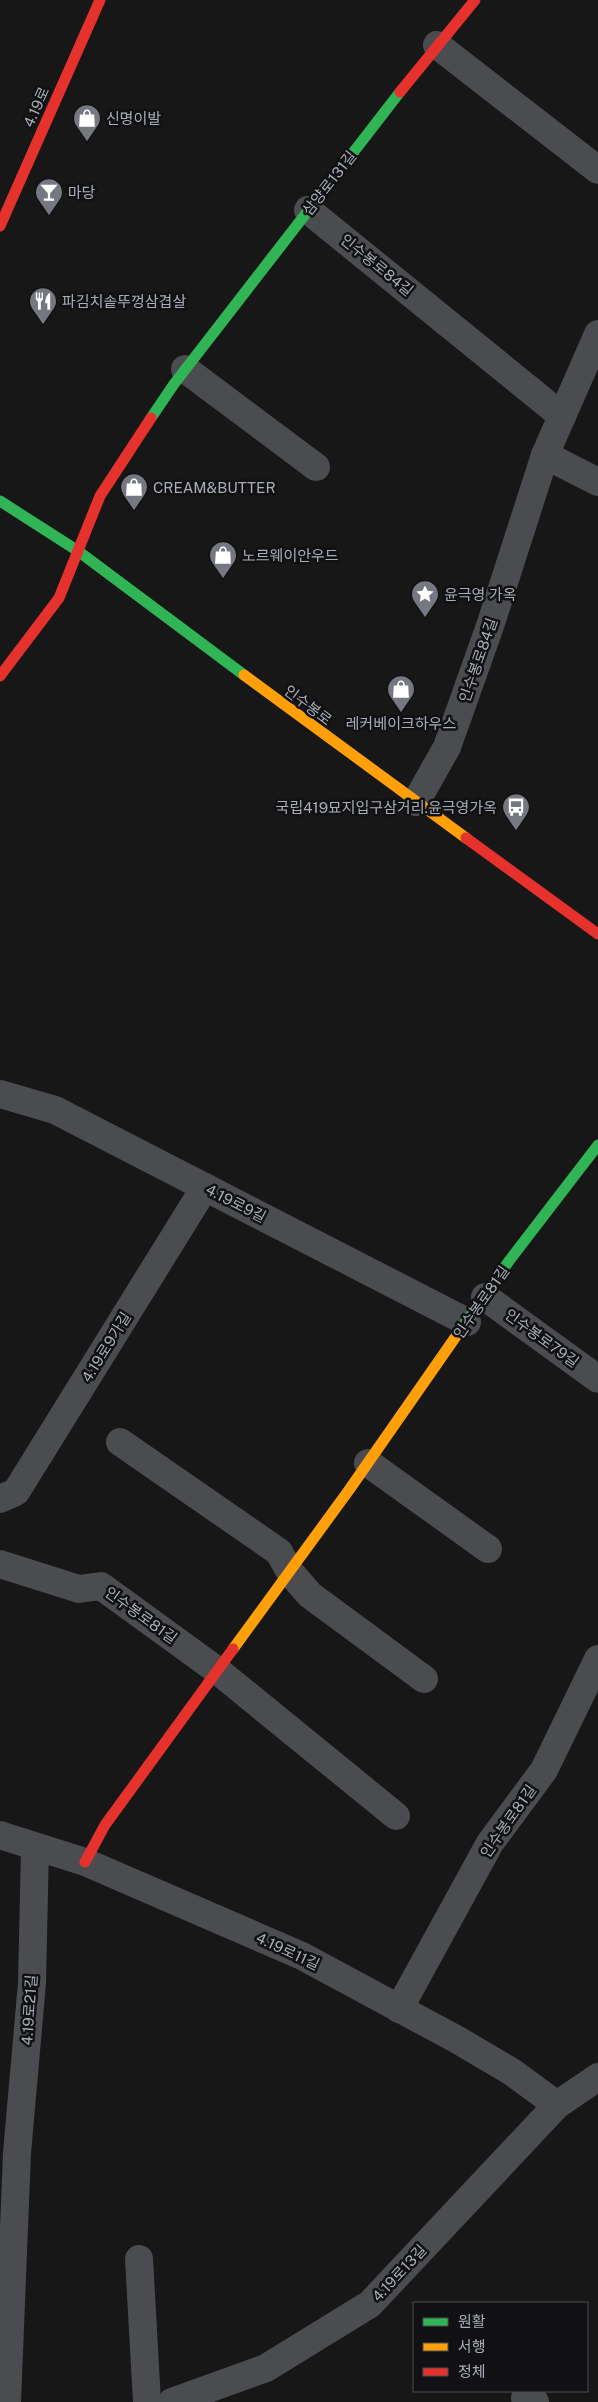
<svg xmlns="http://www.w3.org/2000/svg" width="598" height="2402" font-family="'Public Sans','Noto Sans KR',sans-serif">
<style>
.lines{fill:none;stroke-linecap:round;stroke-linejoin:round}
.street{stroke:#4b4c50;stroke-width:28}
.fast{stroke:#30b455;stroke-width:11}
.slow{stroke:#ff9f0a;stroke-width:11}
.jam{stroke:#e5322d;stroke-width:11}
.labels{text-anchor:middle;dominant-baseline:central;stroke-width:5;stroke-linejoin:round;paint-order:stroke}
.street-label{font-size:15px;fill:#a8adb8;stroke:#111113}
.poi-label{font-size:15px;fill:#a8adb8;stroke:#111113;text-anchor:start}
</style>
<rect width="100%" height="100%" fill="#171717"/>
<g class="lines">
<g class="street">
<path d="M 437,45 L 598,170"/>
<path d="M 308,210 L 562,416"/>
<path d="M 185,369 L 316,467"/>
<path d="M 545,455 L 598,482"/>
<path d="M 416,802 L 447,747 L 490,626 L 545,455 L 598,334"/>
<path d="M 0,1094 L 55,1110 L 467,1322"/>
<path d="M 485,1297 L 598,1379"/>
<path d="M 120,1442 L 279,1552 L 290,1572 L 310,1595 L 424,1679"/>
<path d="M 368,1463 L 488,1549"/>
<path d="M 0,1499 L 16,1492 L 205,1187"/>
<path d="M 0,1564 L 79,1589 L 101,1586 L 218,1671 L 396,1816"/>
<path d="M 0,1835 L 85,1862 L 302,1956 L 456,2039 L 512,2072 L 557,2105"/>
<path d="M 399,2009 L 490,1843 L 544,1770 L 598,1659"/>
<path d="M 139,2259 L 147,2402"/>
<path d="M 525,2398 L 535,2402"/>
<path d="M 7,2402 L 17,2153 L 32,1983 L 35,1847"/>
<path d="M 172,2402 L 266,2368 L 370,2304 L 557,2105 L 598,2077"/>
</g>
<g class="fast">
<path d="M 151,418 L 174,384 L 400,92"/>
<path d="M 0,501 L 78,551 L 244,675"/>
<path d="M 459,1332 L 509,1261 L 598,1145"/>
</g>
<g class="slow">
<path d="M 244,675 L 466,838"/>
<path d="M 233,1649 L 349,1490 L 459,1332"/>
</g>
<g class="jam">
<path d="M 400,92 L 475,0"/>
<path d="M 0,226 L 100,0"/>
<path d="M 0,676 L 59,598 L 100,496 L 151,418"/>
<path d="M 466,838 L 598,934"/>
<path d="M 85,1862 L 105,1825 L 233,1649"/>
</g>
</g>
<defs>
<g id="shop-pin" transform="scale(1.4375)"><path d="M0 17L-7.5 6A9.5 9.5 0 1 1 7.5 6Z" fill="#757880" stroke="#111113"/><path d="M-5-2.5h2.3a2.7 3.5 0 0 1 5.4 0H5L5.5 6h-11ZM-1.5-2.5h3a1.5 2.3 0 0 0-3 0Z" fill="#fff"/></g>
<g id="bar-pin" transform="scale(1.4375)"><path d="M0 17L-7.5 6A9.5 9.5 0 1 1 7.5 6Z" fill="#757880" stroke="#111113"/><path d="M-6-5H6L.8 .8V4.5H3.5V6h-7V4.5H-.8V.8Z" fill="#fff"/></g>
<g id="restaurant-pin" transform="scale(1.4375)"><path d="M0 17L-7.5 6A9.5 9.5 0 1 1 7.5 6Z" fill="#757880" stroke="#111113"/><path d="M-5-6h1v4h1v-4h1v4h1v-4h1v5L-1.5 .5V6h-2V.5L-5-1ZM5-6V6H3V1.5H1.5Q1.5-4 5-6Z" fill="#fff"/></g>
<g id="sight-pin" transform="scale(1.4375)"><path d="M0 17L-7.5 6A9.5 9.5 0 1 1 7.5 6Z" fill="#757880" stroke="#111113"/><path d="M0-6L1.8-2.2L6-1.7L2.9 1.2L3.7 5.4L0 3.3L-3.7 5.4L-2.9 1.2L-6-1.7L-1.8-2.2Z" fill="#fff"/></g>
<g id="bus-pin" transform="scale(1.4375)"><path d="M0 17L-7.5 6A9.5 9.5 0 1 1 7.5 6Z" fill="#757880" stroke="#111113"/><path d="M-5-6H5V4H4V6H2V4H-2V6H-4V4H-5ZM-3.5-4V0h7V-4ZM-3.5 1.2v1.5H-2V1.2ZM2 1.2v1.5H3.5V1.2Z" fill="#fff"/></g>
</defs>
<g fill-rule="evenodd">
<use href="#shop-pin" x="87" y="118"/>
<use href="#bar-pin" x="49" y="192"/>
<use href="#restaurant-pin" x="43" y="301"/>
<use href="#shop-pin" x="134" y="487"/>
<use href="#shop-pin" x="223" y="555"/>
<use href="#sight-pin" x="425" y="594"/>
<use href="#shop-pin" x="401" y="689"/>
<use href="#bus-pin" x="516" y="807"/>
</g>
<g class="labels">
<g class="street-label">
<text transform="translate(36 107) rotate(-66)">4.19로</text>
<text transform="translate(329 183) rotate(-52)">삼양로131길</text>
<text transform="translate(377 265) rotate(39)">인수봉로84길</text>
<text transform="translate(478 660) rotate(-71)">인수봉로84길</text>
<text transform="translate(308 705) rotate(37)">인수봉로</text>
<text transform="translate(236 1203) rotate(27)">4.19로9길</text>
<text transform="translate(481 1302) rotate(-55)">인수봉로81길</text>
<text transform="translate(542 1338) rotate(36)">인수봉로79길</text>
<text transform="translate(106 1347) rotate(-58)">4.19로9가길</text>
<text transform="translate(141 1615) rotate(36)">인수봉로81길</text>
<text transform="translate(508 1821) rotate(-55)">인수봉로81길</text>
<text transform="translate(288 1951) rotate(25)">4.19로11길</text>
<text transform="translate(29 2010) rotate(-86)">4.19로21길</text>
<text transform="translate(399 2273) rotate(-47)">4.19로13길</text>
</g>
<g class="poi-label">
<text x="106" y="118">신명이발</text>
<text x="68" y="192">마당</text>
<text x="62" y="301">파김치솥뚜껑삼겹살</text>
<text x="153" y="487">CREAM&amp;BUTTER</text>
<text x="242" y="555">노르웨이안우드</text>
<text x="444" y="594">윤극영 가옥</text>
<text x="401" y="723" text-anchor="middle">레커베이크하우스</text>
<text x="497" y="807" text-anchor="end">국립419묘지입구삼거리.윤극영가옥</text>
</g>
</g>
<rect x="413" y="2302" width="175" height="90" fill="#111113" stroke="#4d4f55"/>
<rect x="423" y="2318" width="25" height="8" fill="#30b455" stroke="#4d4f55"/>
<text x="458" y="2327" font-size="15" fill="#a8adb8">원활</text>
<rect x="423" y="2343" width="25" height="8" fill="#ff9f0a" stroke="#4d4f55"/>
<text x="458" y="2352" font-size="15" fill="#a8adb8">서행</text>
<rect x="423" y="2368" width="25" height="8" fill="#e5322d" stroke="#4d4f55"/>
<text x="458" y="2377" font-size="15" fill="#a8adb8">정체</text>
</svg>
